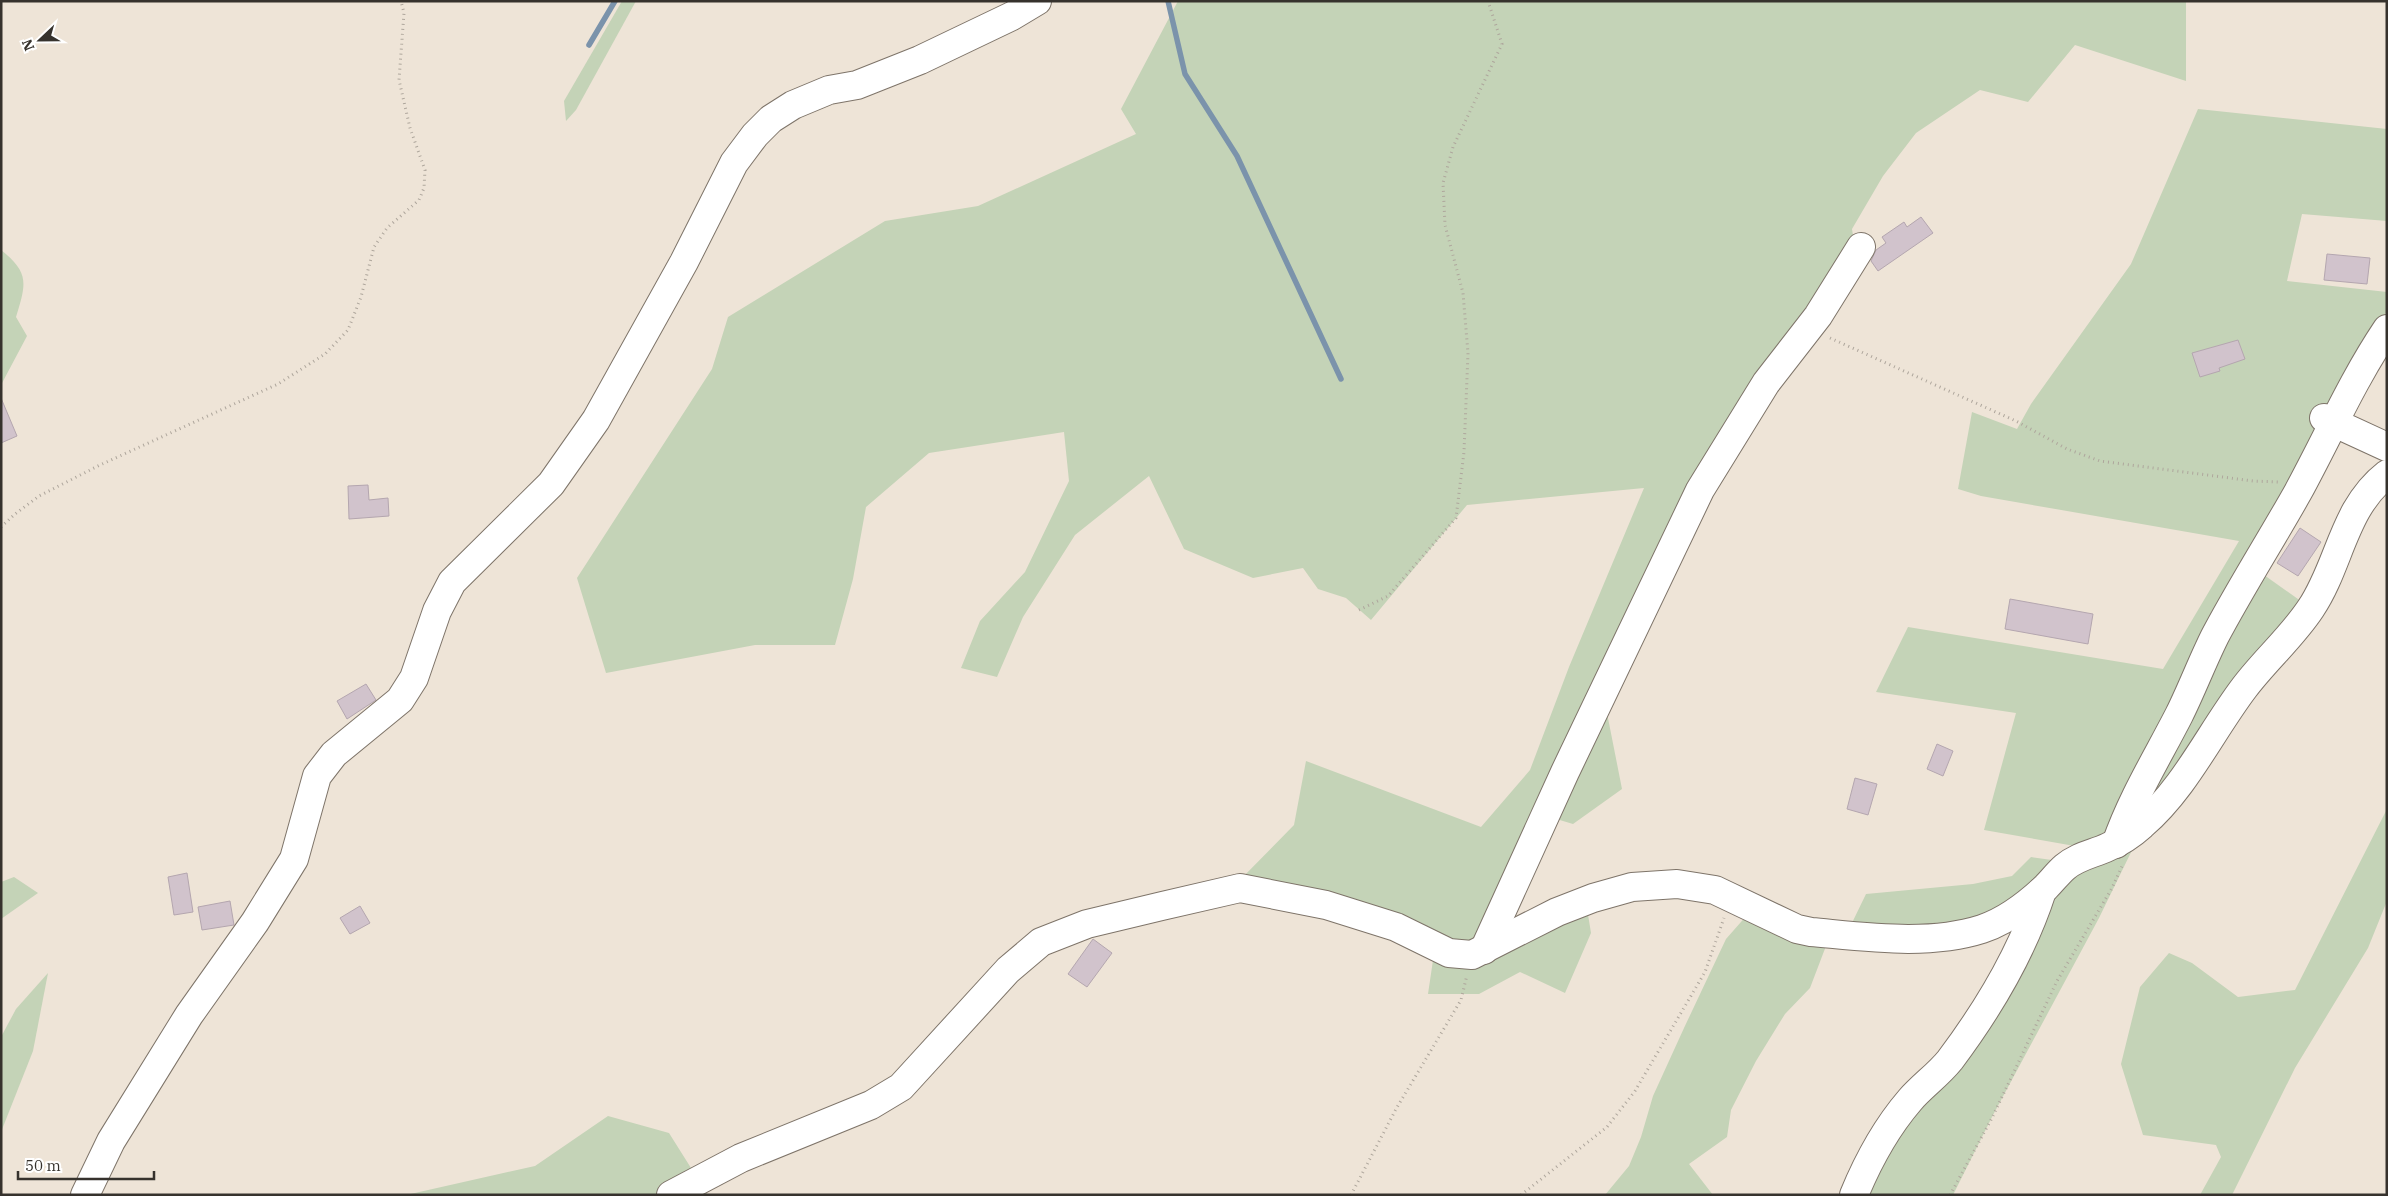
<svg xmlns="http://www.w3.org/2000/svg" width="2388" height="1196" font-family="'IBM Plex Serif',serif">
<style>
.green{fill:#c4d3b7}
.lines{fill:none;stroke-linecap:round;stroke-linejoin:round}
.stream{stroke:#7b93ab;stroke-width:5.5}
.building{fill:#d1c3cc;stroke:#b4a6af}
.minor-casing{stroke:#7e7469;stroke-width:30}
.path{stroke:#aea69c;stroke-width:3;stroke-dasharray:1 4;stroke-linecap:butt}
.minor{stroke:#fff;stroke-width:28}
</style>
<rect width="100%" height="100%" fill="#eee4d7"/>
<g class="green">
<path d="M 622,1 L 636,1 L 576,110 L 566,121 L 564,101 Z"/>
<path d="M 1178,1 L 2186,1 L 2186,81 L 2075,45 L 2028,102 L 1980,90 L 1916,133 L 1883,176 L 1852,229 L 1858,269 L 1771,388 L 1699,513 L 1607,713 L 1622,789 L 1573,824 L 1553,818 L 1505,925 L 1584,890 L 1591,933 L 1565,993 L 1520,972 L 1479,994 L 1428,994 L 1436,940 L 1237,883 L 1294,825 L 1306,761 L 1481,827 L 1530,770 L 1569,667 L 1644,488 L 1467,505 L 1371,620 L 1346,598 L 1318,589 L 1303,568 L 1253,578 L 1184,549 L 1149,476 L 1075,535 L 1023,617 L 997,677 L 961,668 L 980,621 L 1025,572 L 1069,481 L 1064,432 L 929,453 L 866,507 L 853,579 L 835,645 L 755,645 L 606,673 L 577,578 L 712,369 L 728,317 L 885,221 L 978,206 L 1136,134 L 1121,109 Z"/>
<path d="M 2198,109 L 2387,129 L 2387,221 L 2302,214 L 2287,281 L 2387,292 L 2387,311 L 2311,447 L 2109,841 L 2086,848 L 1984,830 L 2016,713 L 1876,692 L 1908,627 L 2163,669 L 2239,541 L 1981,496 L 1958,489 L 1972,412 L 2017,429 L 2031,404 L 2131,264 Z"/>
<path d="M 1,250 C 30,273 26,284 16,317 L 27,336 L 1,385 Z"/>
<path d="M 2257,570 L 2305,604 L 2137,822 Z"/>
<path d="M 2387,809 L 2387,901 L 2368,948 L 2295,1068 L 2232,1195 L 2200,1195 L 2221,1157 L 2216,1145 L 2143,1135 L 2121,1064 L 2140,987 L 2169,953 L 2192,963 L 2238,997 L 2295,990 Z"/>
<path d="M 2136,842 L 2099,918 L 1993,1115 L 1953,1195 L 1862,1195 L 1878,1148 L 2035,947 L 2055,887 L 2075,867 Z"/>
<path d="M 2031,857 L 2059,861 C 2036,885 2008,906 1977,919 C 1946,933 1885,927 1850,927 L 1866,894 L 1973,884 L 2012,876 Z"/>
<path d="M 14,877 L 38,893 L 1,919 L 1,882 Z"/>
<path d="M 1748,914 L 1826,946 L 1810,988 L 1785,1014 L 1756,1061 L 1731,1110 L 1727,1137 L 1689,1164 L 1713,1195 L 1605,1195 L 1629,1166 L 1641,1137 L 1653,1096 L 1684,1028 L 1726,939 Z"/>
<path d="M 48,973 L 33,1051 L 1,1132 L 1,1037 L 16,1009 Z"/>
<path d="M 608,1116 L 669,1133 L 708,1195 L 406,1195 L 535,1166 Z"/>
</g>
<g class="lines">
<g class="stream">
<path d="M 1168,1 L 1185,74 L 1237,156 L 1341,379"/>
<path d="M 589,45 L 615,1"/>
</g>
</g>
<g class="building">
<path d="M 1921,217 L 1933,233 L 1878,271 L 1871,261 L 1876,250 L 1886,243 L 1882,237 L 1904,222 L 1907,227 Z"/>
<path d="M 2327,254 L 2370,258 L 2367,284 L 2324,280 Z"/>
<path d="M 2238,340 L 2245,359 L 2219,368 L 2220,371 L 2200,377 L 2192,353 Z"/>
<path d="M 1,398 L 17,436 L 1,443 Z"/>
<path d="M 368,485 L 369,500 L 388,498 L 389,516 L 349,519 L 348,486 Z"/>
<path d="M 2300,528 L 2321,542 L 2298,576 L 2277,563 Z"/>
<path d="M 2010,599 L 2093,614 L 2088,644 L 2005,629 Z"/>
<path d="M 366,684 L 376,700 L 347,719 L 337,701 Z"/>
<path d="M 1937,744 L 1953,751 L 1943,776 L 1927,769 Z"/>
<path d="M 1855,778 L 1877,784 L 1868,815 L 1847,809 Z"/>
<path d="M 187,873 L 193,912 L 174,915 L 168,877 Z"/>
<path d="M 230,901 L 234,925 L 202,930 L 198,907 Z"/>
<path d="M 360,906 L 370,923 L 350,934 L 340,918 Z"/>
<path d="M 1093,939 L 1112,953 L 1087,987 L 1068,974 Z"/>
</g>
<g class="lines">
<g class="minor-casing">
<g id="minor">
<path d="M 2324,418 L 2387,447"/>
<path d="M 2116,844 C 2132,798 2157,758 2179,715 C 2192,689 2202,662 2215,636 C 2241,587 2271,540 2298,492 C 2328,437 2352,381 2387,329"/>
<path d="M 1484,950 L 1565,772 L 1700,490 L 1766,383 L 1818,316 L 1861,247"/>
<path d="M 85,1195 L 111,1141 L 189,1015 L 255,922 L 294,859 L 317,776 L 334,754 L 400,700 L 414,678 L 437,611 L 452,582 L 551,484 L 596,420 L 684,262 L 734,163 L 755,135 L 771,119 L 793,105 L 829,90 L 857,85 L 920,60 L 1012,16 L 1037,1"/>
<path d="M 671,1195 L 741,1158 L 871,1105 L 901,1087 L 1008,970 L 1041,942 L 1087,924 L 1162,906 L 1240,888 L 1326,905 L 1396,927 L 1449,953 L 1472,955 L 1557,912 L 1593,898 L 1632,887 L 1677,884 L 1715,890 L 1797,929 L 1811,932 C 1867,937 1929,946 1982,929 C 2006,921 2028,904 2046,887 C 2052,881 2058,873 2065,867 C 2078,856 2093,854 2108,847 C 2120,842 2132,834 2142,825 C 2185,788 2210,733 2244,688 C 2265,660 2292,637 2311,608 C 2340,565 2343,508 2387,474"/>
<path d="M 1854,1195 C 1868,1161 1885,1129 1910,1100 C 1922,1086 1938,1075 1950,1060 C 1989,1008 2022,953 2042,891"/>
</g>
</g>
<g class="path">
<path d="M 1830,338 L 2016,421 L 2067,449 L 2100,461 L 2253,481 L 2278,482"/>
<path d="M 1,527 L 15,514 L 39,496 L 100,465 L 278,384 L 325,354 L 348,330 L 361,297 L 374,247 L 387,228 L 419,200 L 424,188 L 425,170 L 410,128 L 399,80 L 404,13 L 401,1"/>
<path d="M 1359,610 L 1388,596 L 1456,518 L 1464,452 L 1468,353 L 1463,293 L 1445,225 L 1443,183 L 1453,147 L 1502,44 L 1488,1"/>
<path d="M 1351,1195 L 1396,1109 L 1461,1000 L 1467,975"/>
<path d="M 1521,1195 L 1607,1127 L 1635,1091 L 1705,972 L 1724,918"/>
<path d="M 1950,1195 L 1992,1118 L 2057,981 L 2112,888 L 2123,864"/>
</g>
<use href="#minor" class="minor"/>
</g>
<rect width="2388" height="1196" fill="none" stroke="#36322d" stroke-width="5"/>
<g transform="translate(40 40) rotate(248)" stroke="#ffffff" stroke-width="4" paint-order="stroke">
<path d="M0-4L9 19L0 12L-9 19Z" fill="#36322d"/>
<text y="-8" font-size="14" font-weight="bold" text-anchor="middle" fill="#36322d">N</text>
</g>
<path d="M18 1171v8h136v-8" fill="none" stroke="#36322d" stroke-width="2.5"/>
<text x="25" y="1171" font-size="15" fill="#36322d" stroke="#ffffff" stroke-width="4" paint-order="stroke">50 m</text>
</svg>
